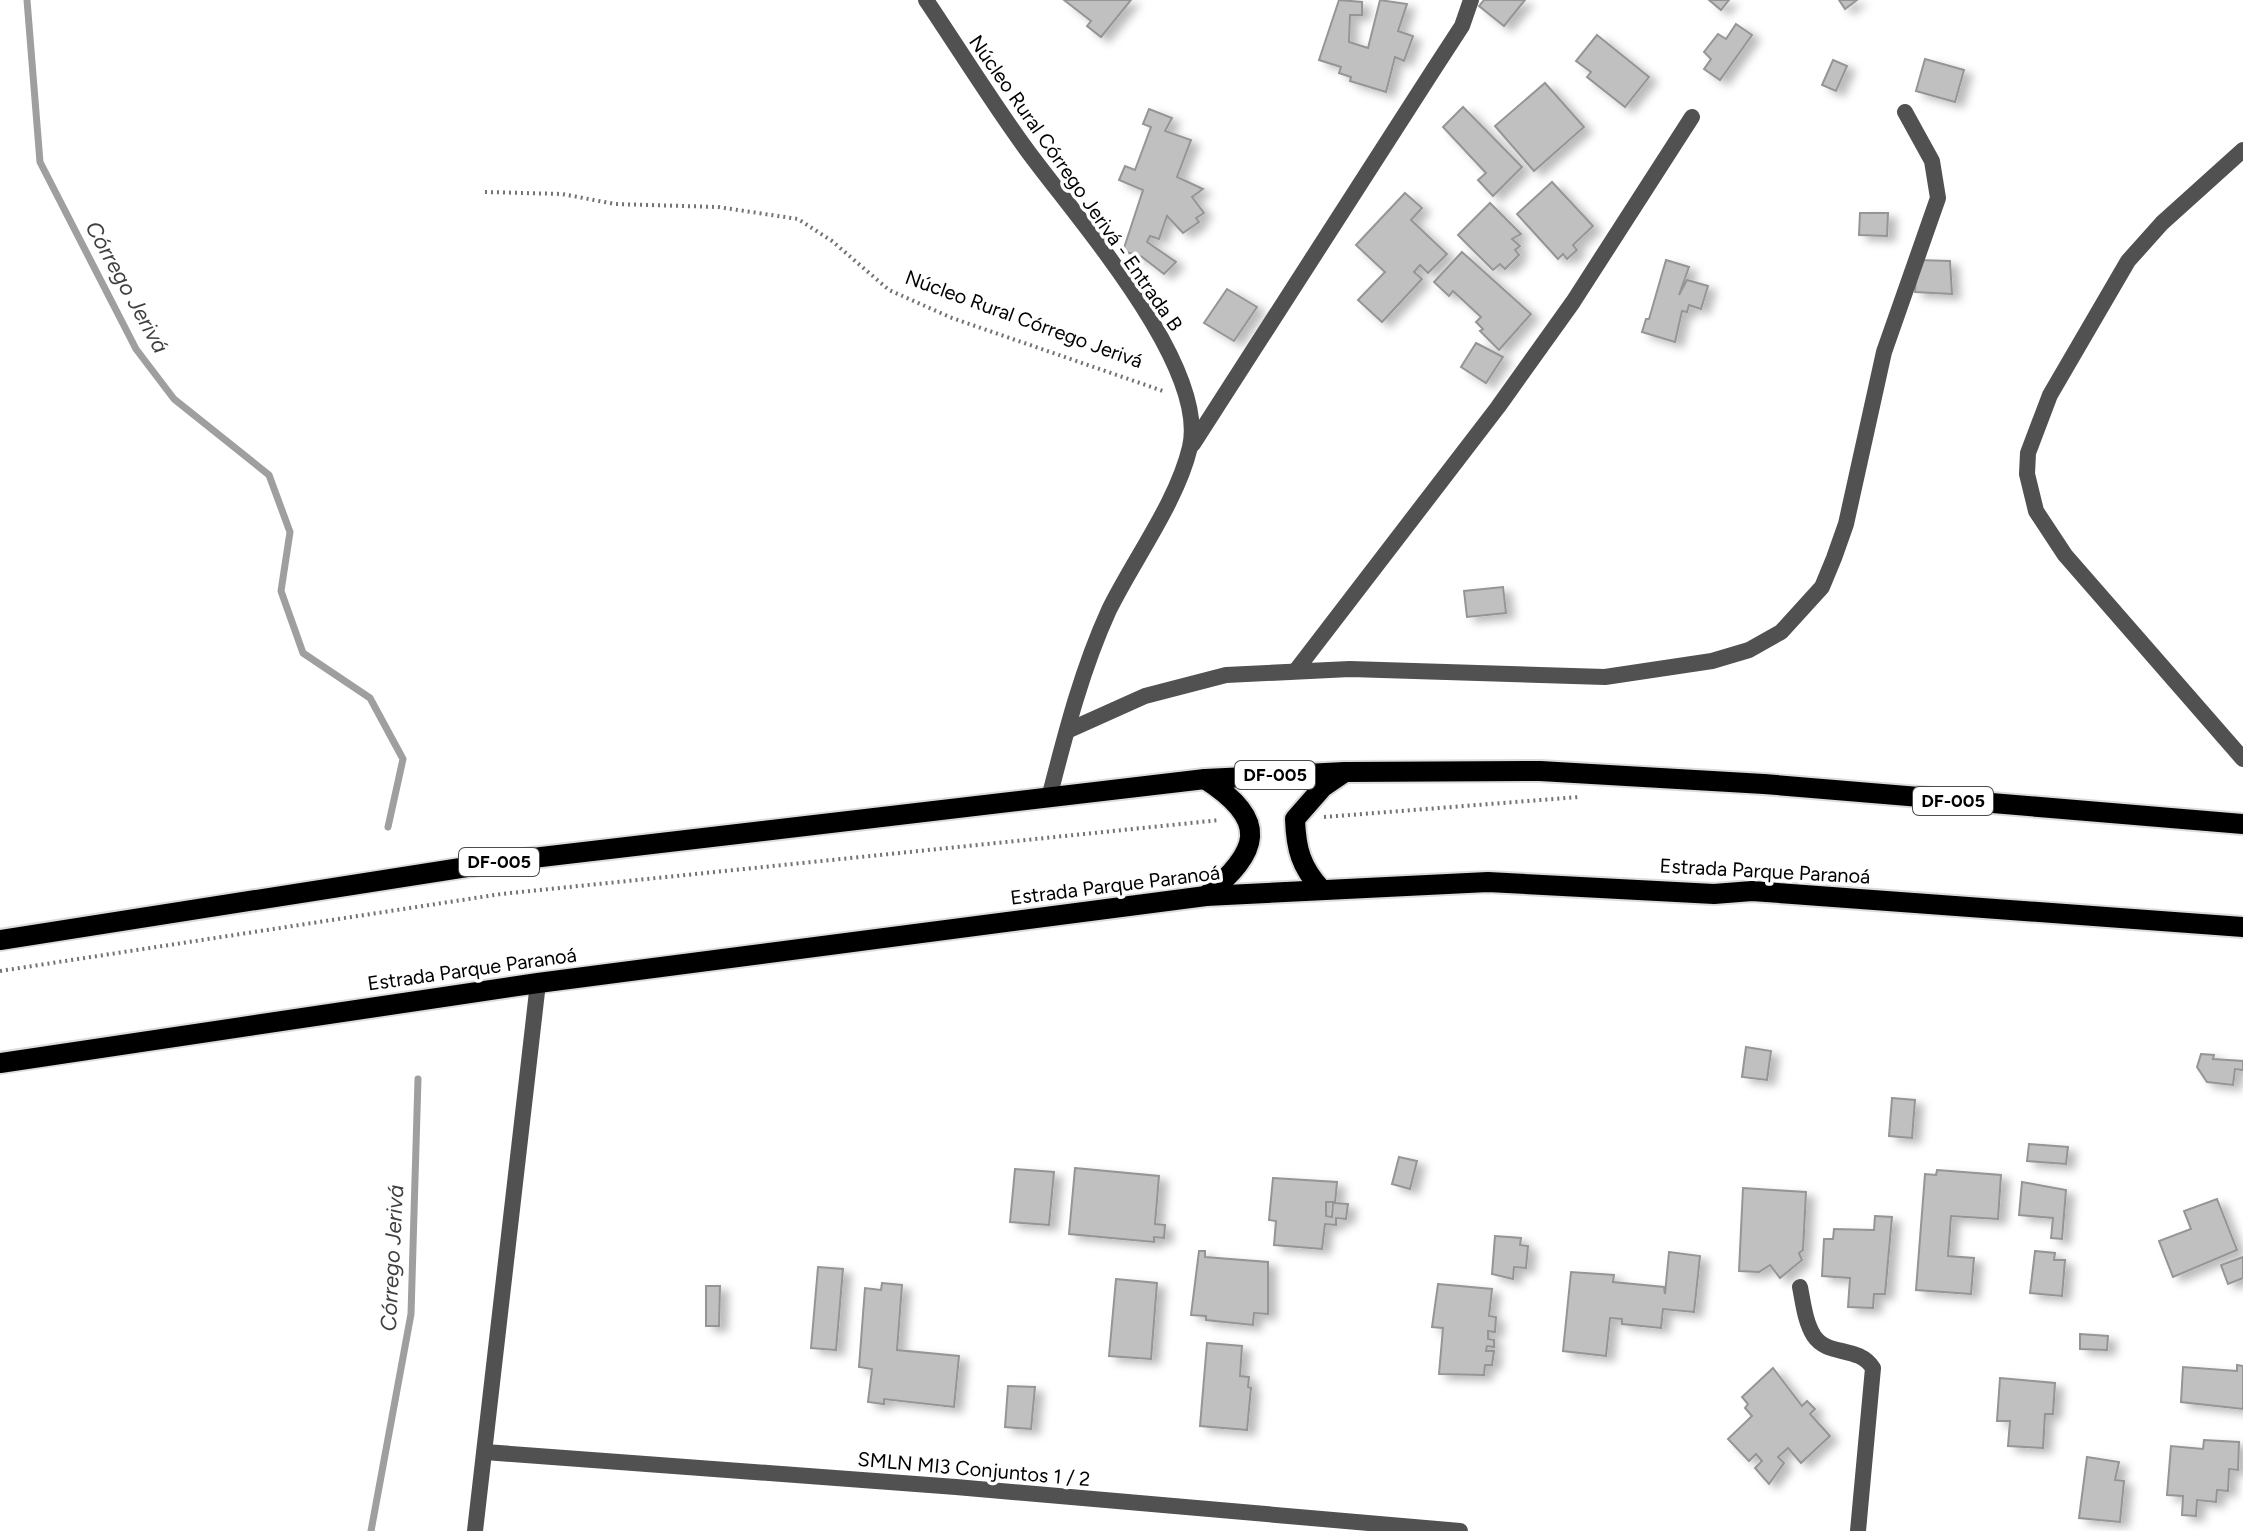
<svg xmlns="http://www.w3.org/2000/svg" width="2243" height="1531" font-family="Figtree,sans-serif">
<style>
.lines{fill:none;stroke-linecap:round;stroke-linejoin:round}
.stream{stroke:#9f9f9f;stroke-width:7}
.building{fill:#c0c0c0;stroke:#959595;stroke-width:2;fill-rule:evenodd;filter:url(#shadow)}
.primary-casing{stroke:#dbdbdb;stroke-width:24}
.path{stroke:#737373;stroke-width:4;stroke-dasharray:2 4;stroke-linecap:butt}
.minor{stroke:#515151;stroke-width:16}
.primary{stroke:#000;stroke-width:20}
.labels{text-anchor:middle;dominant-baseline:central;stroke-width:7;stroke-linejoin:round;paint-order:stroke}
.shield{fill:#fff;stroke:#4c4c4c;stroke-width:2}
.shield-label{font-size:18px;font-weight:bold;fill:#000}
.street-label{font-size:20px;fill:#000;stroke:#fff}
.water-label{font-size:22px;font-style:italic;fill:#404040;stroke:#fff}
</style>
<defs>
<filter id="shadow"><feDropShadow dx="8" dy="5" stdDeviation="4" flood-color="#0004"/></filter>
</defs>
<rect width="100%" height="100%" fill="#fff"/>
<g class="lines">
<g class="stream">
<path d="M 27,0 L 40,162 L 136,349 L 174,399 L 269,475 L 290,532 L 281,591 L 303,653 L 370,698 L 403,759 L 388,827"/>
<path d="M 371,1531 L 411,1314 L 418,1079"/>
</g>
</g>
<g class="building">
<path d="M 1064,0 L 1131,0 L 1101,37 L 1087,26 L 1091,21 Z"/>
<path d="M 1339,0 L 1362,2 L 1362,15 L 1350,15 L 1349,42 L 1368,48 L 1380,0 L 1407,4 L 1398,31 L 1413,36 L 1404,61 L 1395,57 L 1386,92 L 1350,81 L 1351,77 L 1339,73 L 1341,67 L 1319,60 Z"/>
<path d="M 1484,0 L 1525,0 L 1504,26 L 1479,6 Z"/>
<path d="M 1709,0 L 1729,0 L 1721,10 Z"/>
<path d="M 1839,0 L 1857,0 L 1845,9 Z"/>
<path d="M 1736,24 L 1752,35 L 1720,80 L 1704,69 L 1711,59 L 1704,52 L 1718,34 L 1726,39 Z"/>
<path d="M 1597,35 L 1649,77 L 1625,107 L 1587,77 L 1591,72 L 1576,61 Z"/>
<path d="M 1925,59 L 1964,70 L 1955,102 L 1916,91 Z"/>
<path d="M 1833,60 L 1847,66 L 1836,91 L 1822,85 Z"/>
<path d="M 1545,83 L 1584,127 L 1534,171 L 1495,126 Z"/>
<path d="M 1463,107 L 1522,167 L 1493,196 L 1478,180 L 1486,173 L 1443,127 Z"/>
<path d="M 1149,109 L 1172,118 L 1165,131 L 1191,140 L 1177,177 L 1203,189 L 1192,197 L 1204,213 L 1196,218 L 1199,222 L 1183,233 L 1167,216 L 1159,239 L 1150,236 L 1147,242 L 1176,262 L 1164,274 L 1142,257 L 1123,251 L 1143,190 L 1119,180 L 1125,166 L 1135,170 L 1151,127 L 1143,124 Z"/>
<path d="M 1552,182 L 1593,226 L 1573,245 L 1577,250 L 1567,259 L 1563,254 L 1558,259 L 1517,214 Z"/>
<path d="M 1405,193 L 1422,208 L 1411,220 L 1447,254 L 1428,273 L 1420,265 L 1414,272 L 1422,279 L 1382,322 L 1358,300 L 1385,272 L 1356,245 Z"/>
<path d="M 1490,203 L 1521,234 L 1512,239 L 1520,246 L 1515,250 L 1519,255 L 1505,269 L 1500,264 L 1493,270 L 1458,235 Z"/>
<path d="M 1860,213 L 1888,213 L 1887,236 L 1859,235 Z"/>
<path d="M 1462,252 L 1531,314 L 1499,350 L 1480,331 L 1483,329 L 1476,322 L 1481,317 L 1453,291 L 1449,296 L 1434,282 Z"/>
<path d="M 1666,260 L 1689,267 L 1679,295 L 1687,280 L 1708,286 L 1701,309 L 1689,305 L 1687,312 L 1682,311 L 1675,342 L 1642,332 L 1646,319 L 1649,319 Z"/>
<path d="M 1917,260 L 1950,261 L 1952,294 L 1915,292 Z"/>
<path d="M 1227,289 L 1257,307 L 1234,341 L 1204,323 Z"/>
<path d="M 1476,343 L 1503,357 L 1486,383 L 1461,367 Z"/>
<path d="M 1503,587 L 1506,613 L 1467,617 L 1464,591 Z"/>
<path d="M 1746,1047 L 1771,1051 L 1767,1080 L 1742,1077 Z"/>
<path d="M 2201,1054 L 2214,1055 L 2213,1059 L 2243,1061 L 2243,1070 L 2235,1069 L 2233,1085 L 2207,1082 L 2197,1067 Z"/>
<path d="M 1892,1098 L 1915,1100 L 1912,1138 L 1889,1136 Z"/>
<path d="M 2029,1144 L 2068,1147 L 2066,1164 L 2027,1161 Z"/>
<path d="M 1399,1157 L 1417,1161 L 1410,1189 L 1392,1184 Z"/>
<path d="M 1075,1168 L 1159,1176 L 1155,1224 L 1165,1225 L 1164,1238 L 1154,1237 L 1154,1242 L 1069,1234 Z"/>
<path d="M 1015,1169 L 1054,1172 L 1049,1225 L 1010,1222 Z"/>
<path d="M 1937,1170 L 2001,1175 L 1998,1219 L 1951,1216 L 1948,1256 L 1974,1258 L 1971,1294 L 1916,1290 L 1925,1174 L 1936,1175 Z"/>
<path d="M 1273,1178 L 1337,1182 L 1335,1203 L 1348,1204 L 1346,1219 L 1336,1218 L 1336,1225 L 1325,1224 L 1322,1249 L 1274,1245 L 1276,1221 L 1269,1220 ZM 1326,1202 L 1333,1202 L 1332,1217 L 1326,1216 Z"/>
<path d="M 2022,1182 L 2066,1190 L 2062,1239 L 2051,1238 L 2053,1218 L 2019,1215 Z"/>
<path d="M 1743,1188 L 1806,1192 L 1803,1250 L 1799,1253 L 1802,1260 L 1780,1278 L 1770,1265 L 1759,1272 L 1739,1271 Z"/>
<path d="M 2217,1199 L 2237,1250 L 2173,1277 L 2159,1241 L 2191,1229 L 2184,1211 Z"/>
<path d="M 1875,1216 L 1892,1217 L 1885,1294 L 1874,1294 L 1873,1308 L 1848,1307 L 1850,1278 L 1822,1276 L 1824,1239 L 1833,1239 L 1834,1229 L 1874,1230 Z"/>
<path d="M 1495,1236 L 1521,1238 L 1520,1245 L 1528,1246 L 1526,1268 L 1514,1267 L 1513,1279 L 1492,1274 Z"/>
<path d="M 1199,1251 L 1205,1251 L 1205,1257 L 1268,1262 L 1268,1314 L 1254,1313 L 1253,1325 L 1206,1320 L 1206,1316 L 1191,1315 Z"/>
<path d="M 2035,1251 L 2055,1253 L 2054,1260 L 2065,1260 L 2062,1296 L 2030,1293 Z"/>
<path d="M 1669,1252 L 1700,1256 L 1694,1312 L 1663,1309 L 1661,1328 L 1622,1324 L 1622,1319 L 1610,1318 L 1606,1356 L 1563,1351 L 1571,1272 L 1614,1275 L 1613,1282 L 1664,1287 L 1665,1294 Z"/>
<path d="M 2243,1257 L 2243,1278 L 2228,1284 L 2221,1265 Z"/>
<path d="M 818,1267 L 843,1269 L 836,1350 L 811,1348 Z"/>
<path d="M 1116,1279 L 1157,1283 L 1151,1359 L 1109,1356 Z"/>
<path d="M 882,1283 L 902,1285 L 897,1350 L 959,1356 L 954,1407 L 884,1399 L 884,1404 L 868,1402 L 872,1369 L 859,1367 L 865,1288 L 881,1290 Z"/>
<path d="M 1438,1284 L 1492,1289 L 1489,1316 L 1496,1317 L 1495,1332 L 1488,1331 L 1488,1339 L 1494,1340 L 1494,1347 L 1487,1346 L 1486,1351 L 1494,1351 L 1492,1365 L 1485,1365 L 1484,1375 L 1439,1374 L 1443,1328 L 1432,1327 Z"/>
<path d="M 706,1286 L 720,1286 L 719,1326 L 706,1326 Z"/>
<path d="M 2080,1334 L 2108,1336 L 2107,1350 L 2080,1349 Z"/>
<path d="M 1207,1343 L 1242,1346 L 1240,1376 L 1249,1377 L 1248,1387 L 1251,1388 L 1247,1430 L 1200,1426 Z"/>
<path d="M 2237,1365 L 2243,1366 L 2243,1409 L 2181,1402 L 2183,1367 L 2237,1371 Z"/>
<path d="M 1773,1368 L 1802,1406 L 1807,1401 L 1815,1409 L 1810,1414 L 1830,1436 L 1801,1463 L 1788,1448 L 1778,1457 L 1784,1463 L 1769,1484 L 1755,1468 L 1762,1461 L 1756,1454 L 1749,1461 L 1728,1439 L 1752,1416 L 1745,1408 L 1748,1404 L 1742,1397 Z"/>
<path d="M 2000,1378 L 2055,1383 L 2053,1414 L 2045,1414 L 2043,1448 L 2008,1446 L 2010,1421 L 1997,1421 Z"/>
<path d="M 1008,1386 L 1035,1387 L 1031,1429 L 1005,1427 Z"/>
<path d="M 2204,1440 L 2239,1442 L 2238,1470 L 2229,1469 L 2228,1491 L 2217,1490 L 2216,1502 L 2197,1500 L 2196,1516 L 2182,1515 L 2183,1496 L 2167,1495 L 2171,1446 L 2203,1449 Z"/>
<path d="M 2087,1457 L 2119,1462 L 2115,1480 L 2124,1481 L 2120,1522 L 2079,1518 Z"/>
</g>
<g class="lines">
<g class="primary-casing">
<g id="primary">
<path d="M 1205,779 C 1270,821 1260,851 1206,896"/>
<path d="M 1321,889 C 1301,867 1296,849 1295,819 L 1323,787 L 1345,772"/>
<path d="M 0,940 L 499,862 L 1205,779 L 1345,772 L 1540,771 L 1764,784 L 2243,824"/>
<path d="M 0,1063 L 538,983 L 1206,896 L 1488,882 L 1714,894 L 1752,891 L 2243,927"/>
</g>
</g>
<g class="path">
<path d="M 485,192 L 562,194 L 615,204 L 718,207 L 798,219 L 832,241 L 889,290 L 952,318 L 1163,391"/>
<path d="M 1324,817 L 1579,797"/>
<path d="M 0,971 L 501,894 L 1220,820"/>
</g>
<g class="minor">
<path d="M 926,0 C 959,49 990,99 1024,146 C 1072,213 1209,364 1190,447 C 1177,502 1134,559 1109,610 C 1082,669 1066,732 1050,794"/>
<path d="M 2243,150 L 2162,223 L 2128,261 L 2050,395 L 2028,453 L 2027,474 L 2036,511 L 2065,555 L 2243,759"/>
<path d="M 1193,444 L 1434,69 L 1462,26 L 1471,0"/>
<path d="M 1297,669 L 1498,407 L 1573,302 L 1692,117"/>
<path d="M 1067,731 L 1145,696 L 1226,675 L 1350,669 L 1605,677 L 1712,661 L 1749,650 L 1781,632 L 1822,587 L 1834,558 L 1846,524 L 1884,352 L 1938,198 L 1932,161 L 1905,112"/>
<path d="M 1800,1287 C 1803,1302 1805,1322 1814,1336 C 1828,1357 1858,1345 1873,1368 L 1858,1531"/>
<path d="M 485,1452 L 956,1487 L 1460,1531"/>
<path d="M 475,1531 L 538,983"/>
</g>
<use href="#primary" class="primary"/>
</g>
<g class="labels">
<g class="shield">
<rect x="1235" y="761" width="80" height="28" rx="6"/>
<rect x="1913" y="787" width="80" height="28" rx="6"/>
<rect x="459" y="848" width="80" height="28" rx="6"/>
</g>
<g class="shield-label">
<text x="1275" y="775">DF-005</text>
<text x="1953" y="801">DF-005</text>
<text x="499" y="862">DF-005</text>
</g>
<g class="street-label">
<text transform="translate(1076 183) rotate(55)">Núcleo Rural Córrego Jerivá - Entrada B</text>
<text transform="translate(1024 319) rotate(20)">Núcleo Rural Córrego Jerivá</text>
<text transform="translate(1765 871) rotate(3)">Estrada Parque Paranoá</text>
<text transform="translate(1115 885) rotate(-7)">Estrada Parque Paranoá</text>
<text transform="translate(472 969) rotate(-8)">Estrada Parque Paranoá</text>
<text transform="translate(974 1469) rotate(5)">SMLN MI3 Conjuntos 1 / 2</text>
</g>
<g class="water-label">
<text transform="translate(127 287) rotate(61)">Córrego Jerivá</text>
<text transform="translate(392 1258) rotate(-87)">Córrego Jerivá</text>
</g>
</g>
</svg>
